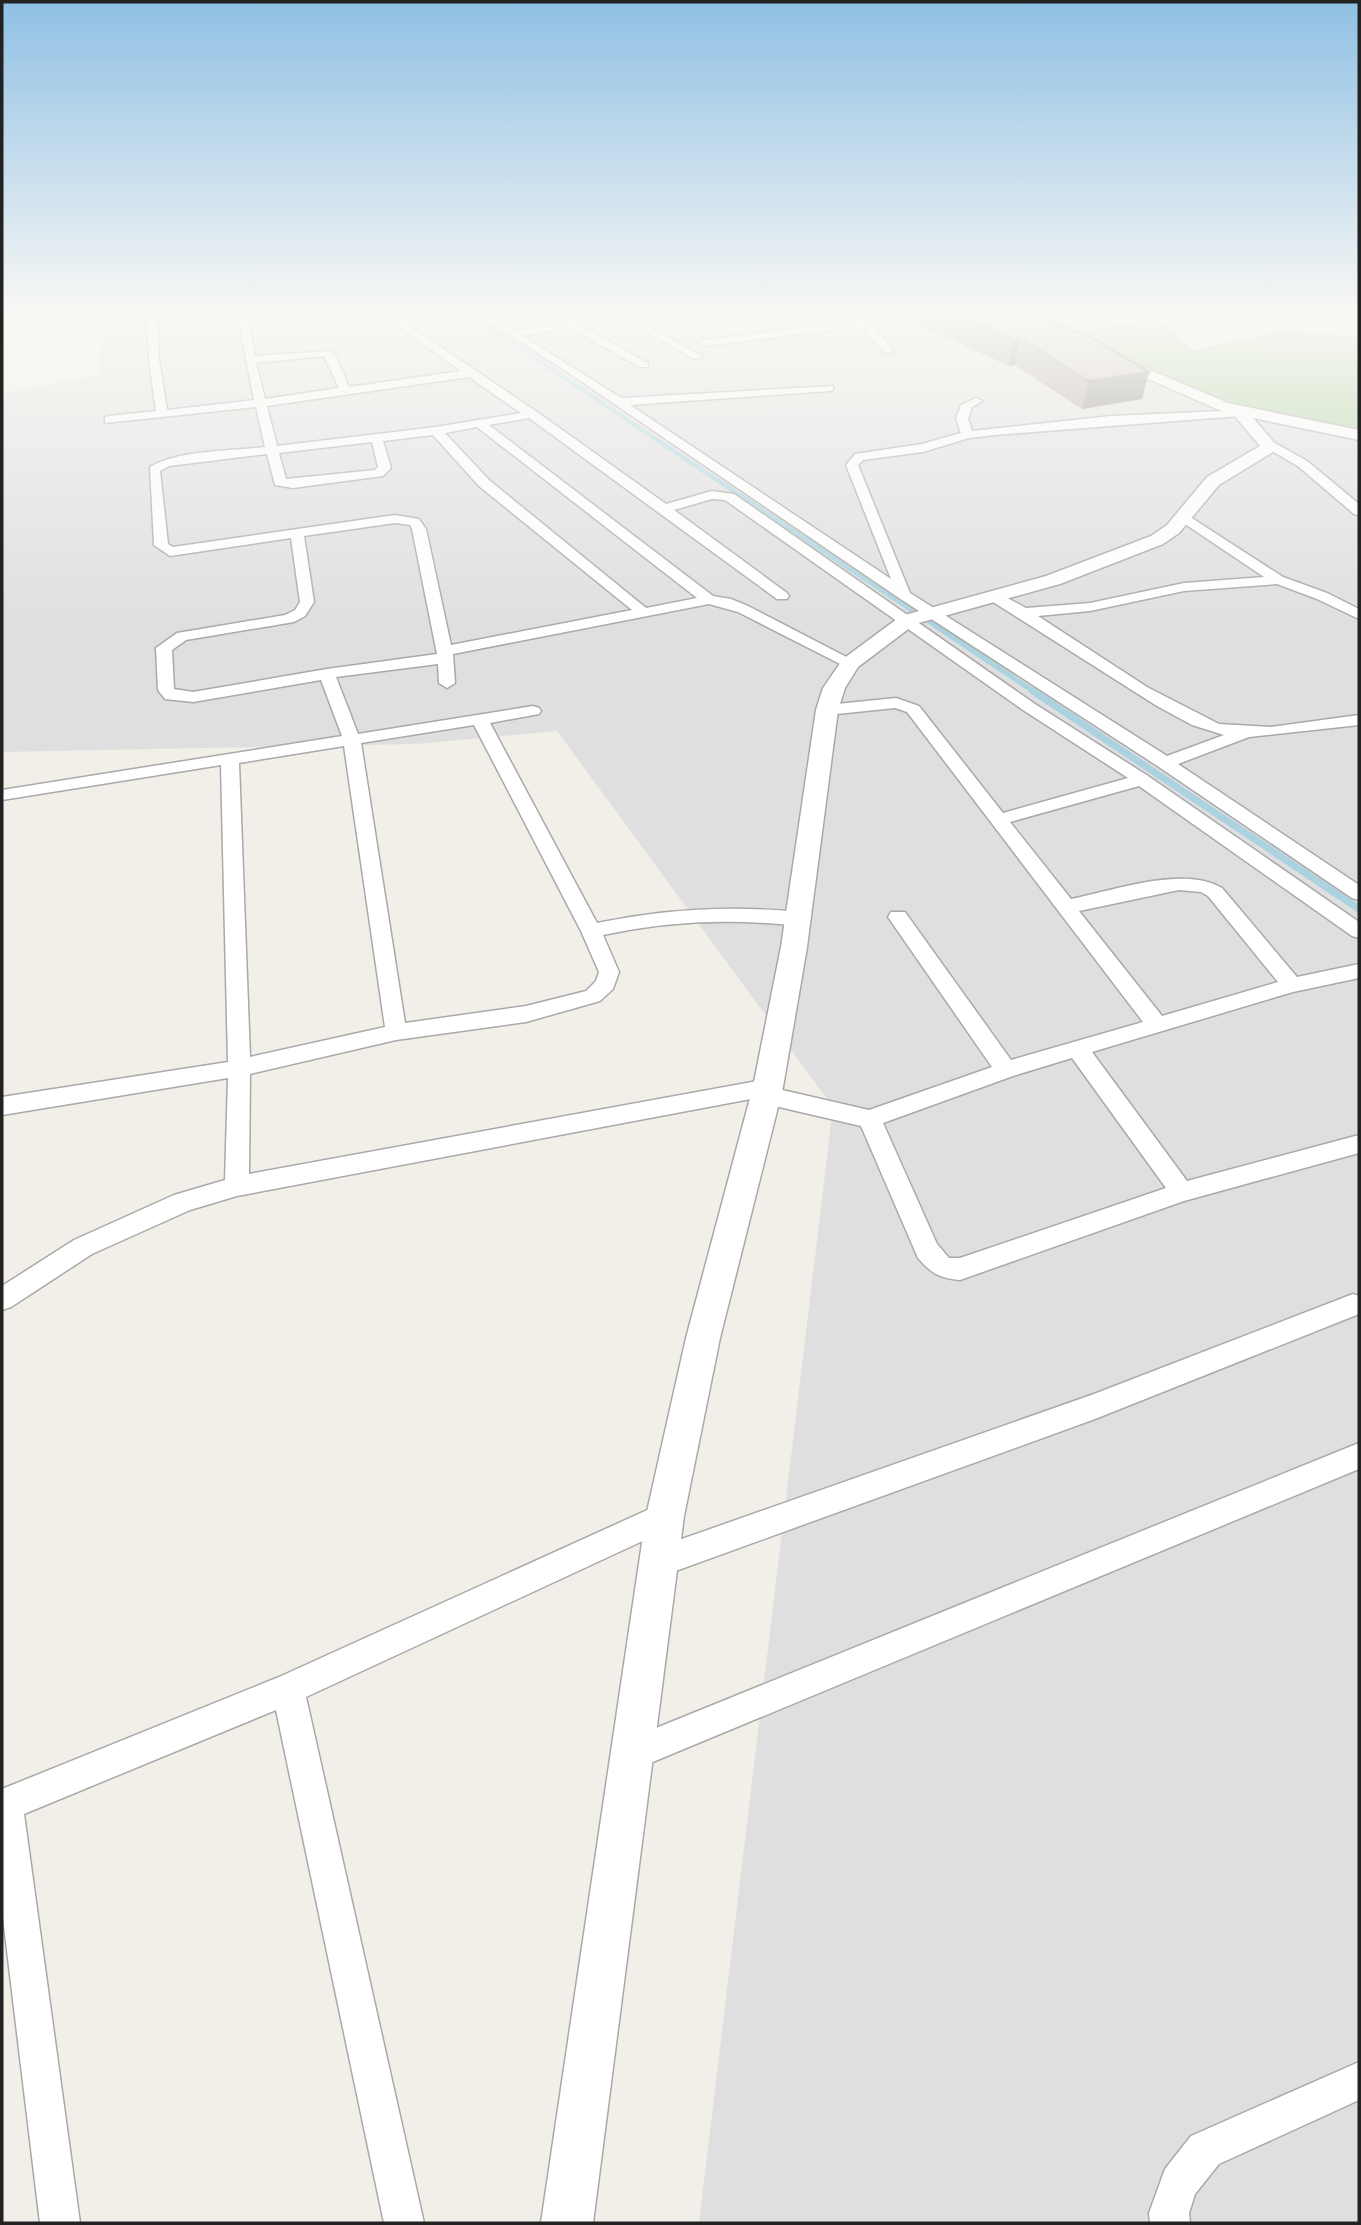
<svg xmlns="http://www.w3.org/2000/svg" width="1361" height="2225" font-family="'Alegreya Sans',sans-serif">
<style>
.residential{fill:#e0dfdf}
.forest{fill:#add19e}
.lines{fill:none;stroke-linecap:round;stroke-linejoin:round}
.stream-far2{stroke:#aad3df;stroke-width:4.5}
.stream-far1{stroke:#aad3df;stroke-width:5}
.stream{stroke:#aad3df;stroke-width:7}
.minor-casing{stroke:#a9a9a9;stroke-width:3}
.tertiary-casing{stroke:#a9a9a9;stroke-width:3}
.minor{fill:#fff;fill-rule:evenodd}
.tertiary{fill:#fff;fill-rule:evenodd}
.wall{fill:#aba49e}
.shaded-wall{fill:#8b8681}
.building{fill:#c7bfb8;stroke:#8b8681;stroke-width:2}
</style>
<rect width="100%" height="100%" fill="#f2efe9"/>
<path class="residential" d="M 101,316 L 1063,316 L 1249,405 L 1359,420 L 1359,2223 L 699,2223 L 833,1107 L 557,731 L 416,744 L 2,752 L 2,394 L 100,374 Z"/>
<path class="forest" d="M 1157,318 L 1194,350 L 1282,330 L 1358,337 L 1359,432 L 1238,409 L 1068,335 Z"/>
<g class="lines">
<path class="stream-far2" d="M 472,316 L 723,484"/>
<path class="stream-far1" d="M 720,482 L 1036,693"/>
<path class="stream" d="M 1033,691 L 1359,909"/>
<g class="minor-casing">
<g id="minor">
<path d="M 147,316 L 157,316 L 159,361 L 167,410 L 254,400 L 238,316 L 248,316 L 255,356 L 330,351 L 335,355 L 349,387 L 461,371 L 396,325 L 407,317 L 435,316 L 408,325 L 537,412 L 666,504 L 712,491 L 734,494 L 1035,704 L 1148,776 L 1359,922 L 1359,938 L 1352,936 L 1139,786 L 1010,822 L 1071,899 C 1112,891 1184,865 1222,888 L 1297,977 L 1359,964 L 1359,978 L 1293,992 L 1092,1052 L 1187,1181 L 1359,1135 L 1359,1153 L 1184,1201 L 960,1280 C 939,1278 932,1274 918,1258 L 861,1126 L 766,1104 L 756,1098 L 237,1196 L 190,1210 L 92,1254 L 11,1307 L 2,1310 L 2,1286 L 74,1240 L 174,1195 L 225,1180 L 228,1078 L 2,1115 L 2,1097 L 228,1062 L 221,765 L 2,800 L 2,790 L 342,736 L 321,680 L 193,702 L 165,699 L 158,690 L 156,648 L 177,633 L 285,615 L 295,610 L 300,602 L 291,538 L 170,556 L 154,545 L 150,467 C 177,450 232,451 265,447 L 256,407 L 105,423 L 105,417 L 109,416 L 156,411 L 149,361 ZM 324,356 L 339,388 L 265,399 L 256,363 ZM 469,377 L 521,413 L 436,427 L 277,446 L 267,406 ZM 529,418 L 777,599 L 787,599 L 789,596 L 787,593 L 674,510 L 712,499 L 725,500 L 1023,710 L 1128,778 L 1003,813 L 919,706 L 896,698 L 827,705 L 819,710 L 827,715 L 895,708 L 907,712 L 1143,1022 L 1011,1060 L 905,912 L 891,912 L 888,917 L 992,1067 L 869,1110 L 778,1089 L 776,1081 L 768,1079 L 249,1174 L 250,1074 L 396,1040 L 526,1022 L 593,1003 L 600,1001 L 613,989 L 619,972 L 603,935 C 668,921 731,918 797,926 L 804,924 L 807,919 L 804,914 L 797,912 C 728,905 664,909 597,923 L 490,723 L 539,714 L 541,711 L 539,708 L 533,706 L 358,734 L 336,677 L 438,664 L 439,683 L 447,688 L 455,683 L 453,654 L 709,604 L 738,612 L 844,666 L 856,666 L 858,663 L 748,606 L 731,599 L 713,596 L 489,425 ZM 477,427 L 697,598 L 646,608 L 489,480 L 445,433 ZM 433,435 L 479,486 L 632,610 L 451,645 L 426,529 L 419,519 L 395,515 L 173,547 L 168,544 L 160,471 L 169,466 L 267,454 L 275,485 L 293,488 L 383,476 L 391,468 L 383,441 ZM 372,442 L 378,467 L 375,470 L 286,479 L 279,453 ZM 395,523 L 410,525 L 412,529 L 437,654 L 327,669 L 193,692 L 174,689 L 172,650 L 186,640 L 294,622 L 305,616 L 314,602 L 304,536 ZM 474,725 L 581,931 L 599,972 L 596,981 L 586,991 L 526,1006 L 405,1023 L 361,743 ZM 344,746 L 385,1027 L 250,1057 L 239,763 ZM 1179,890 L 1201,892 L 1208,896 L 1278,982 L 1162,1016 L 1079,911 ZM 1072,1058 L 1166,1188 L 960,1258 L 949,1258 L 937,1244 L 883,1123 L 1013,1076 Z"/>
<path d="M 479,316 L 491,316 L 516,331 L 589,316 L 609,316 L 578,324 L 648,363 L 648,367 L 640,367 L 567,327 L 523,336 L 621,398 L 833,386 L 833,390 L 829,391 L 630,405 L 891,579 L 846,465 L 855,454 L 922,444 L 961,433 L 956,419 L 961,405 L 976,398 L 982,401 L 972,407 L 968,419 L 972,431 L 1111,416 L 1244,410 L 1244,414 L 1240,416 L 995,435 L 969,438 L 923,452 L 863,460 L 858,465 L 910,593 L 1167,756 L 1224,735 L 1192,725 L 1157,706 L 990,600 L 988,597 L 990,594 L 1000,594 L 1026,608 L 1090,603 L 1184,583 L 1264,577 L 1179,520 L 1179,514 L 1184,513 L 1283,577 L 1327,593 L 1359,609 L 1359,619 L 1317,599 L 1277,584 L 1184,591 L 1090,611 L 1038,616 L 1147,687 L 1219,724 L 1271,727 L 1359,715 L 1359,725 L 1249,737 L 1178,764 L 1359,885 L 1359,900 L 1352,898 L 1159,767 L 899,598 L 569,373 Z"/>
<path d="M 619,316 L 631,316 L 703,357 L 694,359 Z"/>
<path d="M 850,316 C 868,316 879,335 892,348 L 892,352 L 884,352 L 859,327 L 704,346 L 699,343 L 704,340 L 854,321 Z"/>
<path d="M 1266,438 L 1307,461 L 1359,504 L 1359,515 L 1354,514 L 1299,467 L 1262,445 L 1262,439 Z"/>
<path d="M 1353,1294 L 1359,1296 L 1359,1314 L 1095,1419 L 659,1577 L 648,1573 L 644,1562 L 648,1551 L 659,1547 L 1094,1394 Z"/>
<path d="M 1359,1443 L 1359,1469 L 631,1771 L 619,1767 L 615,1755 L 619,1743 Z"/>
<path d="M 665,1502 L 675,1506 L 680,1516 L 675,1526 L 306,1697 L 424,2223 L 384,2223 L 276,1710 L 24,1814 L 80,2223 L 40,2223 L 2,1909 L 2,1789 L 279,1677 Z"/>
<path d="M 1359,2062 L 1359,2100 L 1219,2164 L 1195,2194 L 1189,2213 L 1190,2223 L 1150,2223 L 1149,2213 L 1165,2169 L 1191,2136 Z"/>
</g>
</g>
<g class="tertiary-casing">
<path id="tertiary" d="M 1110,353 L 1228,403 L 1359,430 L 1359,440 L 1253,418 L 1278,447 L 1276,450 L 1219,485 L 1179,533 L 1163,544 L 1060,584 L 915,624 L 858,667 L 845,688 L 838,710 L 807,947 L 783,1087 L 720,1338 L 684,1516 L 593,2223 L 541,2223 L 646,1516 L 686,1338 L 753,1087 L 781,947 L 816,710 L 823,688 L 843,659 L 901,616 L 1046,576 L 1151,536 L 1167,525 L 1207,477 L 1260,446 L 1233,414 L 1219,410 L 1105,360 L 1103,357 Z"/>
</g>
<use href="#minor" class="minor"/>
<use href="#tertiary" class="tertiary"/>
</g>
<path class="wall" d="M 921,316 L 1040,316 L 1149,372 L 1142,399 L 1082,409 L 1015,365 L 1009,366 L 920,325 Z"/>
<g class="shaded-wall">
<path d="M 1020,338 L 1015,365 L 1009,366 L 1014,340 Z"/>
<path d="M 1149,372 L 1142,399 L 1082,409 L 1088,381 Z"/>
</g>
<path class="building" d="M 961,316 L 1040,316 L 1094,339 L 1149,372 L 1088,381 L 1020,338 L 1014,340 Z"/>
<linearGradient id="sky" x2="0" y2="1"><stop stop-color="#8fc0e4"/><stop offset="0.5" stop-color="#f9f8f5"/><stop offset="1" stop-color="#f9f8f5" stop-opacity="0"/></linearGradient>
<rect width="1361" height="627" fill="url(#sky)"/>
<rect width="1361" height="2225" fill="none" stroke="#222222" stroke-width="7"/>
</svg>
